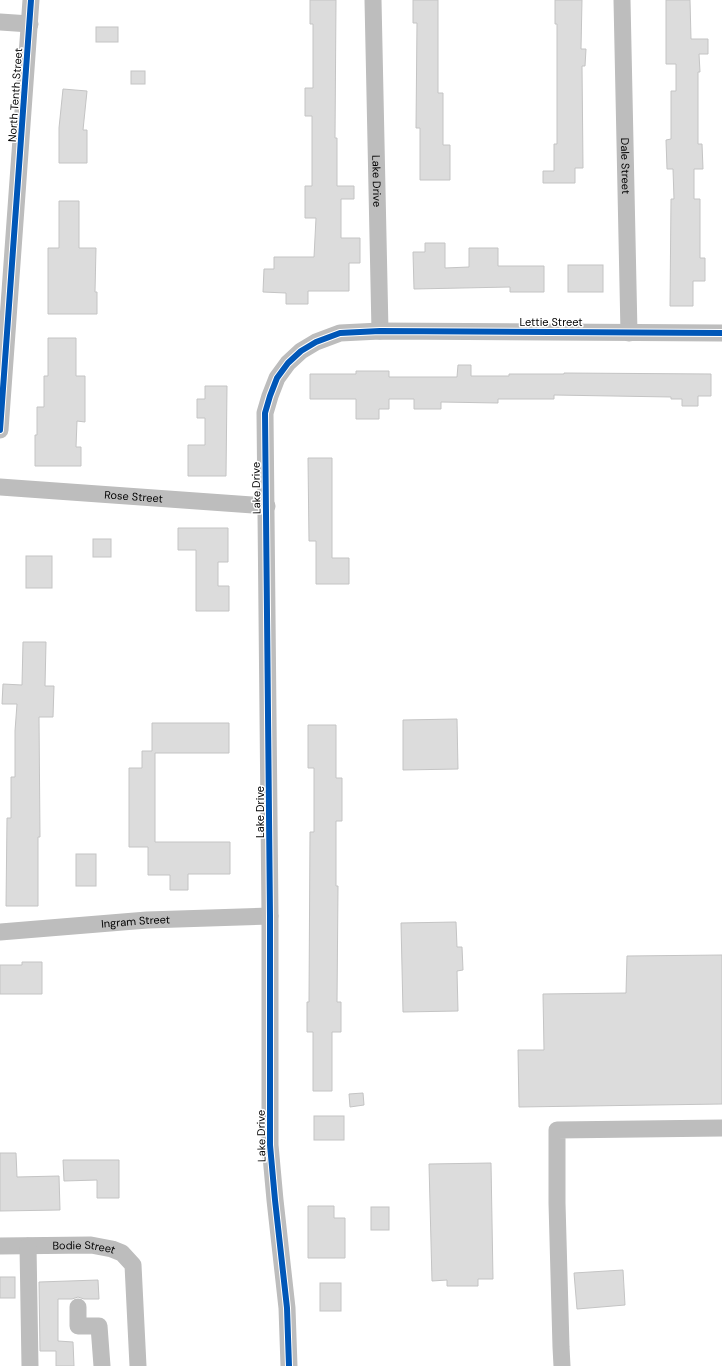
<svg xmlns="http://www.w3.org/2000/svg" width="722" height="1366" font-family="'DM Sans',sans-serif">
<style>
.building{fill:#dcdcdc;stroke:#c4c4c4}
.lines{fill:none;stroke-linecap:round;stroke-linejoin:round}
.minor{stroke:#bdbdbd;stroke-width:17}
.cycleway-casing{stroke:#fff;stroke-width:8}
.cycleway{stroke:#0057b8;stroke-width:6}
.labels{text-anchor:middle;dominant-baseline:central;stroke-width:3;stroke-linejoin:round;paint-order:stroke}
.street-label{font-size:11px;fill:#000;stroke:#fff}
</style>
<rect width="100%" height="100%" fill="#fff"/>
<g class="building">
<path d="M 310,0 L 336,0 L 335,138 L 337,138 L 337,186 L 354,186 L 354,199 L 341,199 L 341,238 L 360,238 L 360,263 L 349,263 L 349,291 L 308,291 L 308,304 L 286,304 L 286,293 L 263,292 L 264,269 L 274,269 L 274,257 L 314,257 L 316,218 L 305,218 L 305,186 L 312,186 L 312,116 L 305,116 L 305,88 L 313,88 L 313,24 L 310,24 Z"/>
<path d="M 413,0 L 438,0 L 438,93 L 443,93 L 443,145 L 450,145 L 450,180 L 420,180 L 420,128 L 416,128 L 417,23 L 413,23 Z"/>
<path d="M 555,0 L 582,0 L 581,49 L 586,49 L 585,66 L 582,66 L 583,168 L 575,168 L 575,183 L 543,183 L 543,171 L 554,171 L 554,144 L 557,144 L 557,24 L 555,24 Z"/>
<path d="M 666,0 L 690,0 L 691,39 L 708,39 L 708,54 L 699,54 L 700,72 L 698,72 L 698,144 L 702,144 L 703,169 L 694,169 L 694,199 L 700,199 L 700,258 L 705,258 L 705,281 L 693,281 L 693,306 L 670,306 L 671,199 L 674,199 L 673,169 L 667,169 L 666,140 L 671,139 L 671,91 L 676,91 L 676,64 L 666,64 Z"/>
<rect x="96" y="27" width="22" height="15"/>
<rect x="131" y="71" width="14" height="13"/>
<path d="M 63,89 L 87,91 L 83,130 L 87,130 L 87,163 L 59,163 L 59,128 Z"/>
<path d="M 59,201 L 79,201 L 79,248 L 96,248 L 95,292 L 97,292 L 97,314 L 48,314 L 48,248 L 59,248 Z"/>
<path d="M 425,243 L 445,243 L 445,268 L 469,267 L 469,248 L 498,248 L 498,266 L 544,266 L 544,292 L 510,292 L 510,287 L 414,289 L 413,252 L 425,252 Z"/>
<rect x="568" y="265" width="35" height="27"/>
<path d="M 48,338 L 76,338 L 76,376 L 85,376 L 85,422 L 77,421 L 76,447 L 81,447 L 81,466 L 35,466 L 35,435 L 37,435 L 37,407 L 44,407 L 44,376 L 48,376 Z"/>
<path d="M 458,365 L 471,365 L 471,376 L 509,376 L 509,374 L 564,374 L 564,373 L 711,374 L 711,396 L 698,396 L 698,406 L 682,406 L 682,399 L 671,399 L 671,397 L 554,395 L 554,399 L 498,399 L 498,403 L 441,402 L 441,409 L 414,409 L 414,399 L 389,399 L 389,409 L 379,409 L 379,419 L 356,419 L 356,399 L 310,399 L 310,374 L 356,374 L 356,371 L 389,371 L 389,377 L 457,377 Z"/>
<path d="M 205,386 L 227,386 L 226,476 L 188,476 L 188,445 L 205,445 L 205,418 L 197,418 L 197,399 L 205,399 Z"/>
<path d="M 308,458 L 332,458 L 332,558 L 349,558 L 349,584 L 316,584 L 316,541 L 309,541 Z"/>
<path d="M 178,528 L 228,528 L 228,562 L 218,562 L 218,586 L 229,586 L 229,611 L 196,611 L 196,550 L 178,550 Z"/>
<rect x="93" y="539" width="18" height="18"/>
<rect x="26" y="556" width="26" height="32"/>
<path d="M 23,642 L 46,642 L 45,686 L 54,686 L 53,717 L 39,717 L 40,837 L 38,837 L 38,906 L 6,906 L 7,818 L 11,818 L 11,777 L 15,777 L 15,731 L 17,704 L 2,704 L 3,684 L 22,685 Z"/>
<path d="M 457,719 L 458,769 L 403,770 L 403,720 Z"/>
<path d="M 152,723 L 229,723 L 229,753 L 155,753 L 155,842 L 230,842 L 230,874 L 188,874 L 188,890 L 170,890 L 170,875 L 148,875 L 148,847 L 129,847 L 129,768 L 142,768 L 142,751 L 152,751 Z"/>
<path d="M 308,725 L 336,725 L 336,778 L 342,778 L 342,821 L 336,821 L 336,886 L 338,886 L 337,1002 L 341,1002 L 341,1032 L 332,1032 L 332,1091 L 313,1091 L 313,1032 L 307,1032 L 307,1002 L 309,1002 L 310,832 L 314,832 L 314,768 L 308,768 Z"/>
<rect x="76" y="854" width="20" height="32"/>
<path d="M 456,922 L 457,947 L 462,947 L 463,970 L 457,971 L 458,1011 L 403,1012 L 401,923 Z"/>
<path d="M 722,955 L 722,1104 L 519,1107 L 518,1050 L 544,1050 L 543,994 L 626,993 L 627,956 Z"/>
<path d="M 22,962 L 42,962 L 42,994 L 0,994 L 0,965 L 22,965 Z"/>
<path d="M 363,1093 L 364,1105 L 350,1107 L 349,1094 Z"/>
<rect x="314" y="1116" width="30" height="24"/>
<path d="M 0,1153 L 16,1153 L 17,1177 L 59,1176 L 60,1210 L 0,1211 Z"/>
<path d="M 63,1160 L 119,1160 L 119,1198 L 97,1198 L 97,1180 L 64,1181 Z"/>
<path d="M 491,1163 L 493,1279 L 478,1279 L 478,1286 L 447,1286 L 447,1280 L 432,1281 L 429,1164 Z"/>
<path d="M 308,1206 L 334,1206 L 334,1218 L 345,1218 L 345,1258 L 308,1258 Z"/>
<rect x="371" y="1207" width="18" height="23"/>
<path d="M 623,1270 L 625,1305 L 577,1309 L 574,1273 Z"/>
<rect x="0" y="1277" width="15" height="21"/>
<path d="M 98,1280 L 99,1299 L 84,1299 L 78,1297 L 72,1299 L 58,1299 L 58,1341 L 73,1342 L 74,1366 L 56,1366 L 56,1351 L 40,1351 L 39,1282 Z"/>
<rect x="320" y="1283" width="21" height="28"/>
</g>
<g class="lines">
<g class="minor">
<path id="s1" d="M 373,0 L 380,331"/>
<path id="s2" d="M 622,0 L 629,333"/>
<path d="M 0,22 L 30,24"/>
<path d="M 0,430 L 31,0"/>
<path id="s3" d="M 0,487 L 267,506"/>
<path id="s4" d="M 0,932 L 147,920 L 270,916"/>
<path id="s5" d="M 0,1246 L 91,1245 L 112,1249 L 122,1253 L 133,1265 L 138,1366"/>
<path d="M 28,1246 L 30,1366"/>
<path d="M 78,1307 L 78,1326 L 99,1326 L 102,1366"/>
<path d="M 289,1366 L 287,1308 L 275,1200 L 270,1145 L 270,916 L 265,413 L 270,396 L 277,378 L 288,363 L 301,351 L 316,342 L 340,333 L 380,331 L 722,333"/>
<path d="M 562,1366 L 561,1347 L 557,1203 L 557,1130 L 722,1128"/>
</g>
<g class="cycleway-casing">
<g id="cycleway">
<path d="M 0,430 L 31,0"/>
<path d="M 289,1366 L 287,1308 L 275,1200 L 270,1145 L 270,916 L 265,413 L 270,396 L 277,378 L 288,363 L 301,351 L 316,342 L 340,333 L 380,331 L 722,333"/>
</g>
</g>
<use href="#cycleway" class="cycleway"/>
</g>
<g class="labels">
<g class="street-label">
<text transform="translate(15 95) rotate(-86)">North Tenth Street</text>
<text stroke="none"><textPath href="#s2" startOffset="166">Dale Street</textPath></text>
<text stroke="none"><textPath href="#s1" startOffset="181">Lake Drive</textPath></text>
<text x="551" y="322">Lettie Street</text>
<text transform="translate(256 488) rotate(-91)">Lake Drive</text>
<text stroke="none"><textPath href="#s3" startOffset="134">Rose Street</textPath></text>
<text transform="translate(260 812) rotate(-90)">Lake Drive</text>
<text stroke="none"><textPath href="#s4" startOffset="136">Ingram Street</textPath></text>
<text transform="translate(261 1136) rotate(-91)">Lake Drive</text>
<text stroke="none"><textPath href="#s5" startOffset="84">Bodie Street</textPath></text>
</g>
</g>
</svg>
